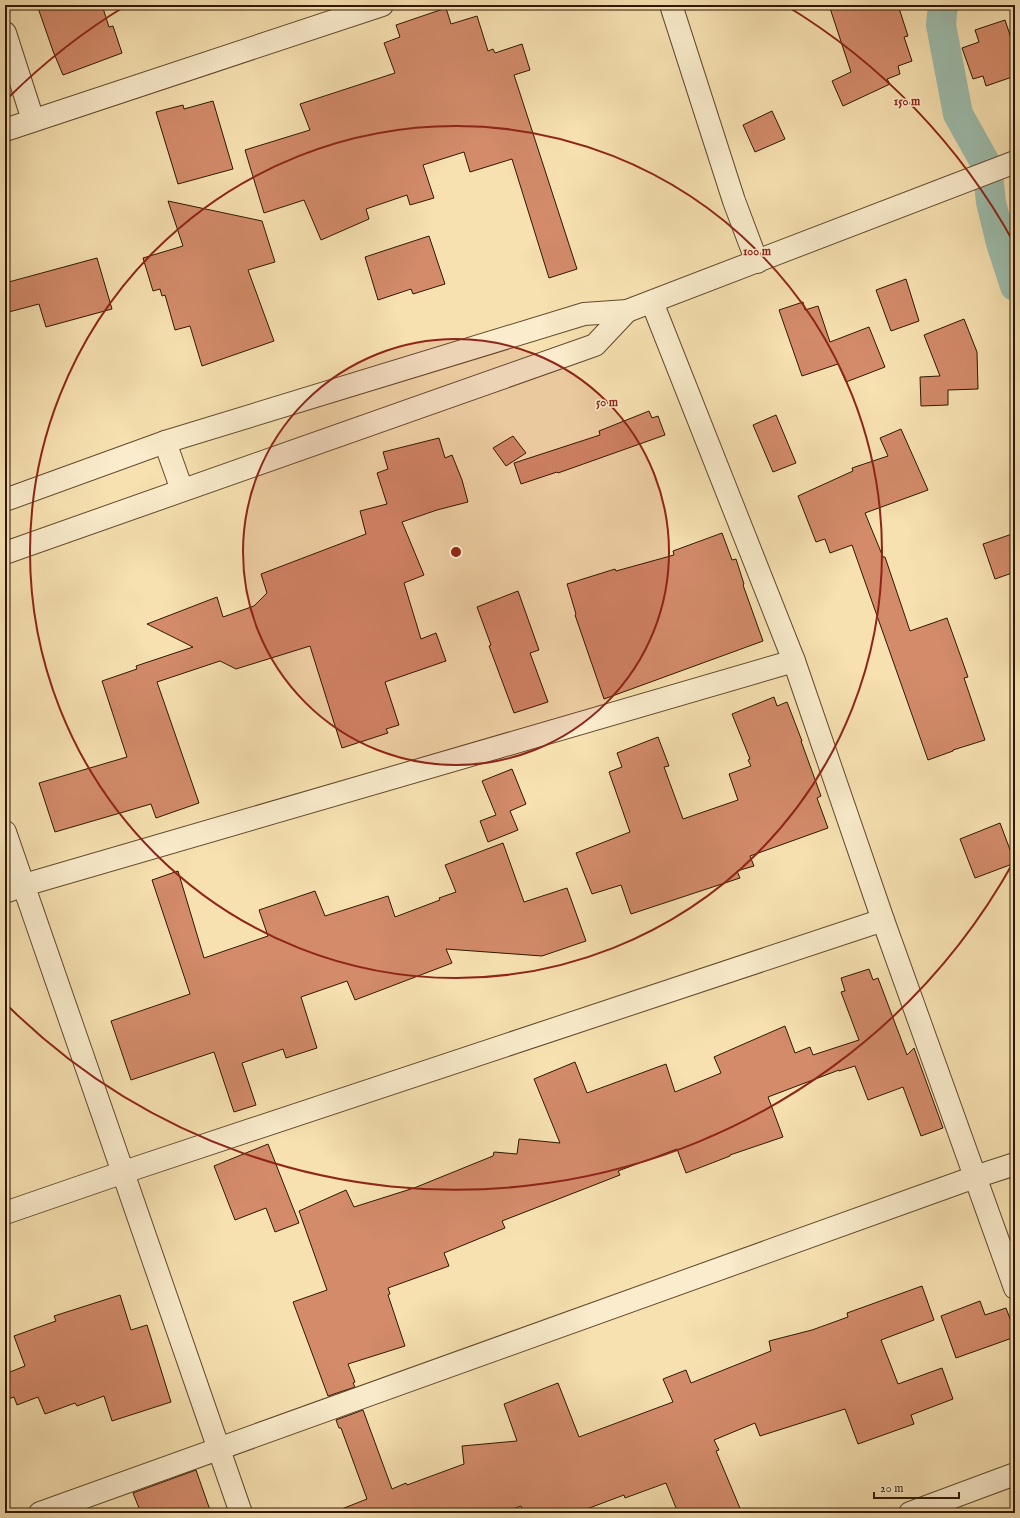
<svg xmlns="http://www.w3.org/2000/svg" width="1020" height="1518" font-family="'IM FELL English',serif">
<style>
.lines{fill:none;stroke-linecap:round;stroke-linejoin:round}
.canal{stroke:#9dbdad;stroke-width:30}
.building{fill:#d38b6a;stroke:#2f1700}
.minor-casing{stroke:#614a2c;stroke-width:24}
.tertiary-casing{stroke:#614a2c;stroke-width:24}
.minor{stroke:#faeccc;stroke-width:22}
.tertiary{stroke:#faeccc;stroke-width:22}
.ring{fill:none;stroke:#8f2418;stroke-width:2}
.centre{fill:#8f2418;stroke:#faeccc;stroke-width:2}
.ring-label{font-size:12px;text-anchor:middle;font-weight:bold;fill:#8f2418;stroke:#faeccc;stroke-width:3;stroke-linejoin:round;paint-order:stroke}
</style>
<rect width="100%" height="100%" fill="#f7e1b1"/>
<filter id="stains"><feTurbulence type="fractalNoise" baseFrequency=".005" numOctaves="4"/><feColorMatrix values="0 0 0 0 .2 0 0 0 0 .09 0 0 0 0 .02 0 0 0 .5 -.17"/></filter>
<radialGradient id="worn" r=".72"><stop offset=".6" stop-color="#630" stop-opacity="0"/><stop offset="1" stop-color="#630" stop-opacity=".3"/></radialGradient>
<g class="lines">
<path class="canal" d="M 943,5 L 941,25 L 958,114 L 987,166 L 991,202 L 1001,243 L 1015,286"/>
</g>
<g class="building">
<path d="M 37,5 L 102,5 L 109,27 L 113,26 L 122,53 L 63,75 L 53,51 Z"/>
<path d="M 829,5 L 898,5 L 908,36 L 904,37 L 912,61 L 898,66 L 900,74 L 887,79 L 890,84 L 843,106 L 832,81 L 851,72 Z"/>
<path d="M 446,8 L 451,24 L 477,16 L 488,51 L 493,49 L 495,53 L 522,44 L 530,70 L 514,75 L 577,269 L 549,278 L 512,159 L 470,172 L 464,152 L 423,165 L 434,198 L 410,205 L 407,195 L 366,209 L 369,219 L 321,240 L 304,200 L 264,213 L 245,150 L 310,130 L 300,104 L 395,73 L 384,43 L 400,37 L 396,25 Z"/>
<path d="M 1005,20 L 1015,50 L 1015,76 L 986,86 L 983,76 L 973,79 L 962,48 L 979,42 L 975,30 Z"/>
<path d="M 213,101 L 233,169 L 178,184 L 156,112 L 183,105 L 184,109 Z"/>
<path d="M 772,111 L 785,139 L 755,152 L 743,125 Z"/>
<path d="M 168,201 L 262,221 L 275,262 L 248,270 L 274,341 L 202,366 L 190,326 L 175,330 L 165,295 L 162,296 L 160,289 L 153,291 L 143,258 L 183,246 Z"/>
<path d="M 429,236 L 445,284 L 413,294 L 411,289 L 378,300 L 365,257 Z"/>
<path d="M 97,258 L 112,309 L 46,327 L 39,304 L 5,313 L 5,283 Z"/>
<path d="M 906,279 L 919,321 L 891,331 L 876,290 Z"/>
<path d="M 803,302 L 805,310 L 818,306 L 830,342 L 869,327 L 885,367 L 846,382 L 838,364 L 802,376 L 779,310 Z"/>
<path d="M 964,319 L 977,352 L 978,389 L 948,390 L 948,405 L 921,406 L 920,377 L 940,376 L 924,335 Z"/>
<path d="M 649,411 L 652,418 L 658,416 L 665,435 L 558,473 L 557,472 L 521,484 L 514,463 L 600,435 L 599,431 Z"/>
<path d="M 776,415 L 796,463 L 773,472 L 753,425 Z"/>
<path d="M 901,429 L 928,490 L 865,513 L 883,557 L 885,557 L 910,631 L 947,618 L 968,677 L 964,678 L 985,740 L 953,750 L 953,751 L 928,760 L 852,545 L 830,553 L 825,539 L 816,542 L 798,496 L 853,471 L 852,468 L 888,456 L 880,438 Z"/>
<path d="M 513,436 L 526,453 L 506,466 L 493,448 Z"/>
<path d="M 439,438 L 445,458 L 452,455 L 462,480 L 468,502 L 437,510 L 402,522 L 424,575 L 404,583 L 421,639 L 436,633 L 446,661 L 385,682 L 399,725 L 386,729 L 388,733 L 342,748 L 310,646 L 236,669 L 220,661 L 157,682 L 199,803 L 156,818 L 151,804 L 55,832 L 39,783 L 127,757 L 102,681 L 137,669 L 136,666 L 193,647 L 147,624 L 217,597 L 223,617 L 254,606 L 267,593 L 261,574 L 366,534 L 360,511 L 387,504 L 377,473 L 388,469 L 383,452 Z"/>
<path d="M 722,533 L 732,560 L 736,559 L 744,584 L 743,585 L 763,641 L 604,699 L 575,615 L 576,614 L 567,584 L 615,569 L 616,571 L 674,555 L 673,551 Z"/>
<path d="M 1015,533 L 1015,572 L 995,579 L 983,544 Z"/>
<path d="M 518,591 L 539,650 L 530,653 L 548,702 L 514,713 L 489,646 L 491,645 L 477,607 Z"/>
<path d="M 774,697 L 777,706 L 787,702 L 802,741 L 801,741 L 821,796 L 817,798 L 828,828 L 750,856 L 754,866 L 737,871 L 740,878 L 631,914 L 621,885 L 592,894 L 576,853 L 630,832 L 609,772 L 622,767 L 617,753 L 658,737 L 669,766 L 664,767 L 683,819 L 738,800 L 729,774 L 751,766 L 748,760 L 750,759 L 732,714 Z"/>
<path d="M 512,769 L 526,804 L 510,811 L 518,830 L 488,842 L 480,821 L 496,815 L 482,781 Z"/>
<path d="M 1000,823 L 1015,863 L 975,878 L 960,839 Z"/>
<path d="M 503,843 L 524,902 L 567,888 L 586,941 L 542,956 L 446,949 L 452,963 L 355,1000 L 347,981 L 301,997 L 317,1048 L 286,1058 L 283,1049 L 242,1063 L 256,1105 L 234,1112 L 214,1052 L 131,1080 L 111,1021 L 190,994 L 152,880 L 178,871 L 204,958 L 268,936 L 259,910 L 315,891 L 325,916 L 388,896 L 395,917 L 440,900 L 439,898 L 456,892 L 445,865 Z"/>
<path d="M 869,969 L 873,980 L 878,978 L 907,1055 L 914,1048 L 943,1128 L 921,1136 L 903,1087 L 868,1100 L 855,1066 L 839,1071 L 839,1070 L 768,1097 L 783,1137 L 730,1155 L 730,1156 L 686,1173 L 677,1149 L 618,1171 L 620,1175 L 502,1221 L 505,1228 L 444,1253 L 449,1266 L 388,1288 L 390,1294 L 388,1295 L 405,1346 L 348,1364 L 355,1382 L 353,1383 L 355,1387 L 328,1396 L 293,1302 L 327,1290 L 299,1211 L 346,1190 L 354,1207 L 414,1188 L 493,1156 L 494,1152 L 517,1154 L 519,1139 L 560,1143 L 534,1079 L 575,1062 L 587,1093 L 666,1064 L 675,1092 L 721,1073 L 714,1057 L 785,1026 L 795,1053 L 810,1047 L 813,1055 L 859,1040 L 841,992 L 845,991 L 841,978 Z"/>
<path d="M 268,1144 L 299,1223 L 275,1232 L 266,1208 L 235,1220 L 214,1166 Z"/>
<path d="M 922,1286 L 934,1320 L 881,1340 L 898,1384 L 942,1368 L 953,1399 L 911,1415 L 914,1424 L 858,1444 L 845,1409 L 760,1436 L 755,1423 L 714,1440 L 719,1450 L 716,1451 L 742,1513 L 678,1513 L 666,1483 L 625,1498 L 624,1495 L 576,1513 L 524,1513 L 521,1506 L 502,1513 L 334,1513 L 334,1512 L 367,1499 L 341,1428 L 339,1428 L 336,1420 L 363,1410 L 392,1489 L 406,1483 L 407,1485 L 464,1464 L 462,1446 L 517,1441 L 504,1404 L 558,1383 L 579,1437 L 673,1402 L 663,1379 L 686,1370 L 691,1383 L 771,1351 L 769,1341 L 812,1330 L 848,1317 L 847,1313 Z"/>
<path d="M 120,1295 L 131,1330 L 147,1325 L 171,1402 L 112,1421 L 104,1396 L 77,1406 L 75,1403 L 45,1414 L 38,1397 L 17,1405 L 14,1397 L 5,1400 L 5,1374 L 25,1366 L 14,1336 L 56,1321 L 54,1316 Z"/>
<path d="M 980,1301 L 985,1315 L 1006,1308 L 1015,1332 L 1015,1337 L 956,1358 L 941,1316 Z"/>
<path d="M 196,1470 L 211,1513 L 141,1513 L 133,1493 Z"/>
</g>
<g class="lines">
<g class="minor-casing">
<g id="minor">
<path d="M 671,5 L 734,201 L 757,262"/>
<path d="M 5,33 L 33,120"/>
<path d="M 5,130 L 382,5"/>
<path d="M 652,302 L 794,661 L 883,920 L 1015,1288"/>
<path d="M 5,892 L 24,885 L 794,661"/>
<path d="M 5,1213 L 124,1172 L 883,920"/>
<path d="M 40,1513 L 975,1177 L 1015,1164"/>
<path d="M 910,1513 L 1015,1474"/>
</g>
</g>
<g class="tertiary-casing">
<g id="tertiary">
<path d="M 165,442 L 182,490"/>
<path d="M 5,500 L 165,442 L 584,314 L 627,311 L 1015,162"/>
<path d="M 5,553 L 595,345 L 627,311"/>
<path d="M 5,832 L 241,1513"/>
</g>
</g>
<use href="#minor" class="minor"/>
<use href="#tertiary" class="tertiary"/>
</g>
<circle cx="456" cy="552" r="213" fill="#8f2418" fill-opacity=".12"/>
<g class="ring">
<circle cx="456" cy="552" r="213"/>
<circle cx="456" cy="552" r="426"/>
<path d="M1014 861A638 638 0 0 1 9 1007M9 97A638 638 0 0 1 127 5M785 5A638 638 0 0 1 1014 243"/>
</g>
<circle cx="456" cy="552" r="6" class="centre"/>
<g class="ring-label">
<text x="907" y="105">150 m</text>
<text x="757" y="255">100 m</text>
<text x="607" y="406">50 m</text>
</g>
<rect width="1020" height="1518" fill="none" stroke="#f7e1b1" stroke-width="20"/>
<rect x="6" y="6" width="1008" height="1506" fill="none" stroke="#2f1700" stroke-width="2"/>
<rect x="10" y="10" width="1000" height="1498" fill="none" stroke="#2f1700"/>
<path d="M874 1492v6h85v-6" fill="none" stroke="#2f1700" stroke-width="2"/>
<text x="880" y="1492" font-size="12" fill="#2f1700" stroke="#faeccc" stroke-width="3" paint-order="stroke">20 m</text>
<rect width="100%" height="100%" filter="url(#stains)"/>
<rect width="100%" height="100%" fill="url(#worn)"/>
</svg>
